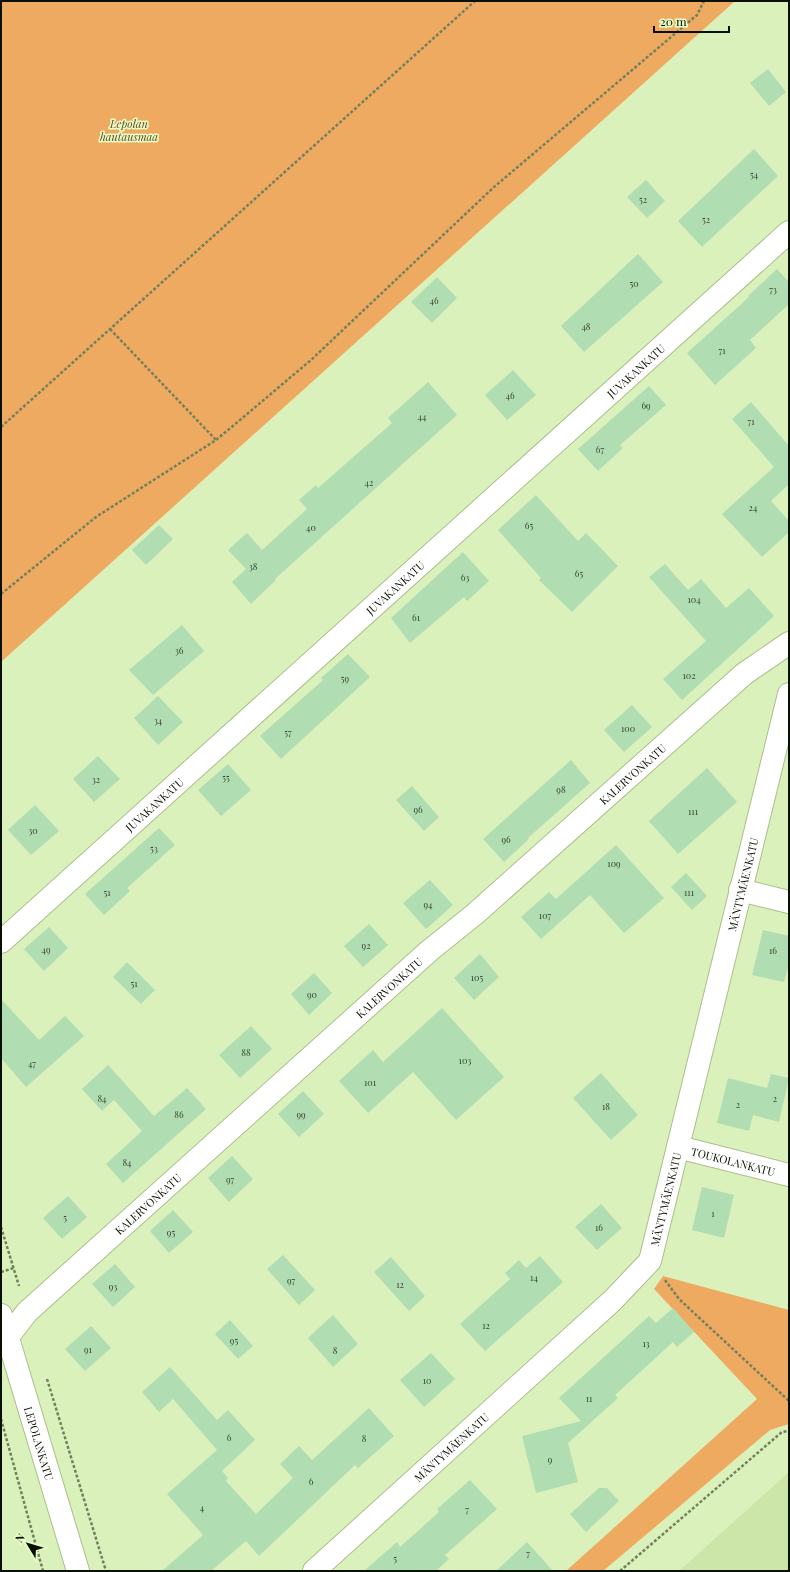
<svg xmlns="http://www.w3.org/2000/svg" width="790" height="1572" font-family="'Playfair Display',serif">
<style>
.built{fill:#cce5a8}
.green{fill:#efaa61}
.building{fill:#b1ddb3}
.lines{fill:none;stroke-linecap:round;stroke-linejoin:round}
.minor-casing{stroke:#aabf8c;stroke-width:24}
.secondary-casing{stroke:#aabf8c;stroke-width:24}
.path{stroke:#72805d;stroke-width:2.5;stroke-dasharray:3 2;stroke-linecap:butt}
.minor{stroke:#fff;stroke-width:22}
.secondary{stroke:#fff;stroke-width:22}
.labels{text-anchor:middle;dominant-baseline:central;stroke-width:3;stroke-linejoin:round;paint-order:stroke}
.number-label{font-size:9px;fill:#34432e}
.park-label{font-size:11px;font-style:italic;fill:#6a461f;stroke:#e8fec8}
.street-label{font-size:11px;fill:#0a1001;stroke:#e8fec8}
</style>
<rect width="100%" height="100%" fill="#dbf1bb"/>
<path class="built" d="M 789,1472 L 789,1571 L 679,1571 Z"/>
<g class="green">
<path d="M 1,1 L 735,1 L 1,662 Z"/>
<path d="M 663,1276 L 789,1310 L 789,1424 L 770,1430 L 603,1571 L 566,1571 L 757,1399 L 654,1289 Z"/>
</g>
<g class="building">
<path d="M 768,69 L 786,92 L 769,106 L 750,83 Z"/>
<path d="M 754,149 L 778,176 L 702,247 L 678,221 Z"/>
<path d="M 646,180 L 665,201 L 647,218 L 627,197 Z"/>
<path d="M 638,254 L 663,282 L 584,352 L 561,326 Z"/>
<path d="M 777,269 L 789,282 L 789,304 L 750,340 L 756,348 L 715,385 L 687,353 L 749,297 L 748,296 Z"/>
<path d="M 437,277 L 457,298 L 432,323 L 411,302 Z"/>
<path d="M 513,370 L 536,395 L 507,420 L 485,395 Z"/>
<path d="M 428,382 L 457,415 L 275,579 L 276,580 L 251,604 L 232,582 L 246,569 L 228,550 L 247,533 L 262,550 L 307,509 L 299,500 L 316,485 L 318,488 L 392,423 L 388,418 Z"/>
<path d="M 649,386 L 666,405 L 620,445 L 623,448 L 598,471 L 578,449 Z"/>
<path d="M 751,402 L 789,446 L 789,484 L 771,501 L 789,521 L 789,532 L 762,557 L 722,514 L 774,467 L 732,419 Z"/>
<path d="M 536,495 L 578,541 L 586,533 L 618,566 L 572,612 L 539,580 L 541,578 L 498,530 Z"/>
<path d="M 159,525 L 173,539 L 146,565 L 132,550 Z"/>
<path d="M 463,552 L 489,581 L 467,601 L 464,597 L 410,643 L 391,618 Z"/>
<path d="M 665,564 L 688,590 L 701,579 L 726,608 L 749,588 L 774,616 L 682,700 L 663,679 L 706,641 L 649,577 Z"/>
<path d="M 182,625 L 204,651 L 153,695 L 129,670 Z"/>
<path d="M 348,654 L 370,677 L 281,759 L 260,736 L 323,680 L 321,678 Z"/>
<path d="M 158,696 L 183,722 L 158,745 L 134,718 Z"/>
<path d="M 632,705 L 652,727 L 624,752 L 604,730 Z"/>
<path d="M 98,756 L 120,779 L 94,802 L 73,779 Z"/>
<path d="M 571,760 L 590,783 L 528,838 L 529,839 L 504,862 L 483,839 Z"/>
<path d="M 228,764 L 251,790 L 221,816 L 198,790 Z"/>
<path d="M 707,768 L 737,802 L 678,854 L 649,821 Z"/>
<path d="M 412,786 L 439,817 L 424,831 L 396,800 Z"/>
<path d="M 35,805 L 59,831 L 31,855 L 8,830 Z"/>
<path d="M 159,828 L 175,845 L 127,888 L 130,891 L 104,915 L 85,894 Z"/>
<path d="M 616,845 L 664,898 L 624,933 L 590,895 L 541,939 L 521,917 L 549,892 L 556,899 Z"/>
<path d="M 686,873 L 707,896 L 692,910 L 671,887 Z"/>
<path d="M 430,880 L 453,905 L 426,929 L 403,903 Z"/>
<path d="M 369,924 L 388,945 L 363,967 L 344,946 Z"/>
<path d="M 49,927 L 68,948 L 44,971 L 24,949 Z"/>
<path d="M 763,930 L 789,936 L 789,964 L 784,982 L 752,975 Z"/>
<path d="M 480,954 L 499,977 L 474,1000 L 454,978 Z"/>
<path d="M 127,962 L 155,990 L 141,1004 L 113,977 Z"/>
<path d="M 314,973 L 332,993 L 309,1015 L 291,994 Z"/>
<path d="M 1,999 L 39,1040 L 65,1016 L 84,1036 L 26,1087 L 1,1058 Z"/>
<path d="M 442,1008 L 504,1077 L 456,1120 L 413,1072 L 368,1113 L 339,1081 L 373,1050 L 383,1062 Z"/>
<path d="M 251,1026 L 272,1049 L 240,1078 L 219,1055 Z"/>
<path d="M 108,1065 L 154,1116 L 187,1088 L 206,1109 L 123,1183 L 106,1164 L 142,1131 L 114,1100 L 102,1111 L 82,1089 Z"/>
<path d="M 601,1073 L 638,1115 L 611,1140 L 573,1098 Z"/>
<path d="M 771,1074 L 789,1078 L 779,1122 L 753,1115 L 749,1131 L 717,1123 L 728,1078 L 767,1088 Z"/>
<path d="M 303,1091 L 324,1114 L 299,1137 L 278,1114 Z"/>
<path d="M 232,1156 L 253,1179 L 229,1202 L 208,1178 Z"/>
<path d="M 702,1187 L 734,1195 L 724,1238 L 692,1230 Z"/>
<path d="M 68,1196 L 87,1217 L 62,1239 L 43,1218 Z"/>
<path d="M 601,1204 L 622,1228 L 597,1250 L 575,1227 Z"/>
<path d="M 173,1210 L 193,1232 L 169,1253 L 150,1231 Z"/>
<path d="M 283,1255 L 315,1290 L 299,1305 L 267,1269 Z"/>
<path d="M 540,1256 L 563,1282 L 485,1351 L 460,1324 L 510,1279 L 505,1273 L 519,1260 L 526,1268 Z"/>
<path d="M 391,1257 L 425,1296 L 409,1311 L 374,1272 Z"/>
<path d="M 115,1264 L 135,1287 L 113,1307 L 92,1284 Z"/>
<path d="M 673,1308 L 694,1332 L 677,1347 L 673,1342 L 615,1395 L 618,1398 L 568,1443 L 578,1482 L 536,1493 L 522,1436 L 581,1421 L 559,1398 L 649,1316 L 656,1323 Z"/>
<path d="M 333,1315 L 358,1344 L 333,1367 L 308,1338 Z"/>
<path d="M 230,1320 L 253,1346 L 238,1359 L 215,1334 Z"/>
<path d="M 91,1326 L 111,1348 L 85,1371 L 65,1349 Z"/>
<path d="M 431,1353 L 455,1379 L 424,1407 L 400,1380 Z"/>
<path d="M 170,1367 L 217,1420 L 228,1410 L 255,1440 L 222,1471 L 228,1478 L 226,1481 L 256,1514 L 293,1478 L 280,1464 L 299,1446 L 312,1460 L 369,1408 L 394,1436 L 358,1468 L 355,1465 L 259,1556 L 246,1541 L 211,1571 L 162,1571 L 203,1535 L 167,1494 L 217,1450 L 173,1399 L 159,1412 L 142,1392 Z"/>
<path d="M 470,1480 L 497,1509 L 445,1555 L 449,1559 L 436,1571 L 364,1571 L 397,1542 L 400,1547 L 439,1512 L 437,1509 Z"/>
<path d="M 599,1488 L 607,1488 L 619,1501 L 586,1532 L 570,1514 Z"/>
<path d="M 527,1542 L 553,1571 L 496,1571 Z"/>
</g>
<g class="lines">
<g class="minor-casing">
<g id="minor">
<path d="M 740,890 L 789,902"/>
<path id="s1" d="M 1,942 L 789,232"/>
<path id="s2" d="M 678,1147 L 789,1175"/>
<path id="s3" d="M 1,1346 L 27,1312 L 429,951 L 475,914 L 744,674 L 789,643"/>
<path id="s4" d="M 314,1571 L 613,1300 L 650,1261 L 789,694"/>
</g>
</g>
<g class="secondary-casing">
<g id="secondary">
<path id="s5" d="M 1,1315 L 78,1571"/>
</g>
</g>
<g class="path">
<path d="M 110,329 L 216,440"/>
<path d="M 1,427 L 475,1"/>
<path d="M 1,594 L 96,517 L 216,440 L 240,420 L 311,360 L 494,187 L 697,15 L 704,1"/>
<path d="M 1,1227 L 19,1286"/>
<path d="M 1,1272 L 14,1268"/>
<path d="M 665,1280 L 679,1299 L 789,1401"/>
<path d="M 47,1379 L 106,1571"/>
<path d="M 1,1419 L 43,1571"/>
<path d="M 620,1571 L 782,1432 L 789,1431"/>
</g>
<use href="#minor" class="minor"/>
<use href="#secondary" class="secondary"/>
</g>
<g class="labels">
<g class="number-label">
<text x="754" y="174">54</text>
<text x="643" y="199">52</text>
<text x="706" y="219">52</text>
<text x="634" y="283">50</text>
<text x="773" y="289">73</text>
<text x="434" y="300">46</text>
<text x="586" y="326">48</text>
<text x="722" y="350">71</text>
<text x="510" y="395">46</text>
<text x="646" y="405">69</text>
<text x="422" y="416">44</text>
<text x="751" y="421">71</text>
<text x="600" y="449">67</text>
<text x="369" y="482">42</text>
<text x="753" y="507">24</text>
<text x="529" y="525">65</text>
<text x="311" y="527">40</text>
<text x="253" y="566">38</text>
<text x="579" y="573">65</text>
<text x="465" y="577">63</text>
<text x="694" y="599">104</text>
<text x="416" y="617">61</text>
<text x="179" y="650">36</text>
<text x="689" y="675">102</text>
<text x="345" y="678">59</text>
<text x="158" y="720">34</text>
<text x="628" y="728">100</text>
<text x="288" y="732">57</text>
<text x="226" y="777">55</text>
<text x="96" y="779">32</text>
<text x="561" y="789">98</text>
<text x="418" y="809">96</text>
<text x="693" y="811">111</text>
<text x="33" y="830">30</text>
<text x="506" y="839">96</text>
<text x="154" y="848">53</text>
<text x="614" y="863">109</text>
<text x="107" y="892">51</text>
<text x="689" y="892">111</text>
<text x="428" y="904">94</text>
<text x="545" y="915">107</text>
<text x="366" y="945">92</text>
<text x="46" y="949">49</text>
<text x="773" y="950">16</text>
<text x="477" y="977">105</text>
<text x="134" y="983">51</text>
<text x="312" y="994">90</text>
<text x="246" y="1052">88</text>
<text x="465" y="1060">103</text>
<text x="32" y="1063">47</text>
<text x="370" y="1082">101</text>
<text x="102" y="1098">84</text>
<text x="775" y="1098">2</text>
<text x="738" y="1104">2</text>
<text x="606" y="1106">18</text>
<text x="179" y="1114">86</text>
<text x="301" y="1114">99</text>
<text x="127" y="1162">84</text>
<text x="230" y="1179">97</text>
<text x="713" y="1213">1</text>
<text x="65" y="1217">5</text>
<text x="599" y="1227">16</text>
<text x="171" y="1232">95</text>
<text x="534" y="1277">14</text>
<text x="291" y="1280">97</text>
<text x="400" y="1284">12</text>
<text x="113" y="1286">93</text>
<text x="486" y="1325">12</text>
<text x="234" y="1340">95</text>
<text x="646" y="1343">13</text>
<text x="88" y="1349">91</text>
<text x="335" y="1350">8</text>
<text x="427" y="1380">10</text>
<text x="589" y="1398">11</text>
<text x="229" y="1437">6</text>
<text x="364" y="1438">8</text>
<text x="550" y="1459">9</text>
<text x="311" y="1481">6</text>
<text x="202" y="1507">4</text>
<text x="467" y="1509">7</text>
<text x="528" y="1553">7</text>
<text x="395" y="1558">5</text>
</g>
<g class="park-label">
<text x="129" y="123">Lepolan<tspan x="129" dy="13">hautausmaa</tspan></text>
</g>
<g class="street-label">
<text stroke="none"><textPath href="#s1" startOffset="854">JUVAKANKATU</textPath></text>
<text stroke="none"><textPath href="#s1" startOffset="530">JUVAKANKATU</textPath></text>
<text stroke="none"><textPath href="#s3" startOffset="853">KALERVONKATU</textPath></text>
<text stroke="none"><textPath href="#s1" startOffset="206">JUVAKANKATU</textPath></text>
<text stroke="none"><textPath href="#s4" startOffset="845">MÄNTYMÄENKATU</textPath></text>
<text stroke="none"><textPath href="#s3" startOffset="529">KALERVONKATU</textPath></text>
<text stroke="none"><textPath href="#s2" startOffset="57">TOUKOLANKATU</textPath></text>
<text stroke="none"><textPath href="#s4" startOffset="521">MÄNTYMÄENKATU</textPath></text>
<text stroke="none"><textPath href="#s3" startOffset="205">KALERVONKATU</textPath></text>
<text stroke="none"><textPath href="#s5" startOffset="134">LEPOLANKATU</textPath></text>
<text stroke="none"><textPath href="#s4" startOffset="185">MÄNTYMÄENKATU</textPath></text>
</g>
</g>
<rect width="790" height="1572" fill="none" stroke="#0a1001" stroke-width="4"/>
<g transform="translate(28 1544) rotate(308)" stroke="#e8fec8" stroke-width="3" paint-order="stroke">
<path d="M0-3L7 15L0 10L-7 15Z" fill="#0a1001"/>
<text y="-6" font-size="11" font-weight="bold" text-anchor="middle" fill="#0a1001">N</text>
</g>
<path d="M654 26v6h75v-6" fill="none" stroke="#0a1001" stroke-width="2"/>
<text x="660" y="26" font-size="12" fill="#0a1001" stroke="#e8fec8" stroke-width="3" paint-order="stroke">20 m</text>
</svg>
